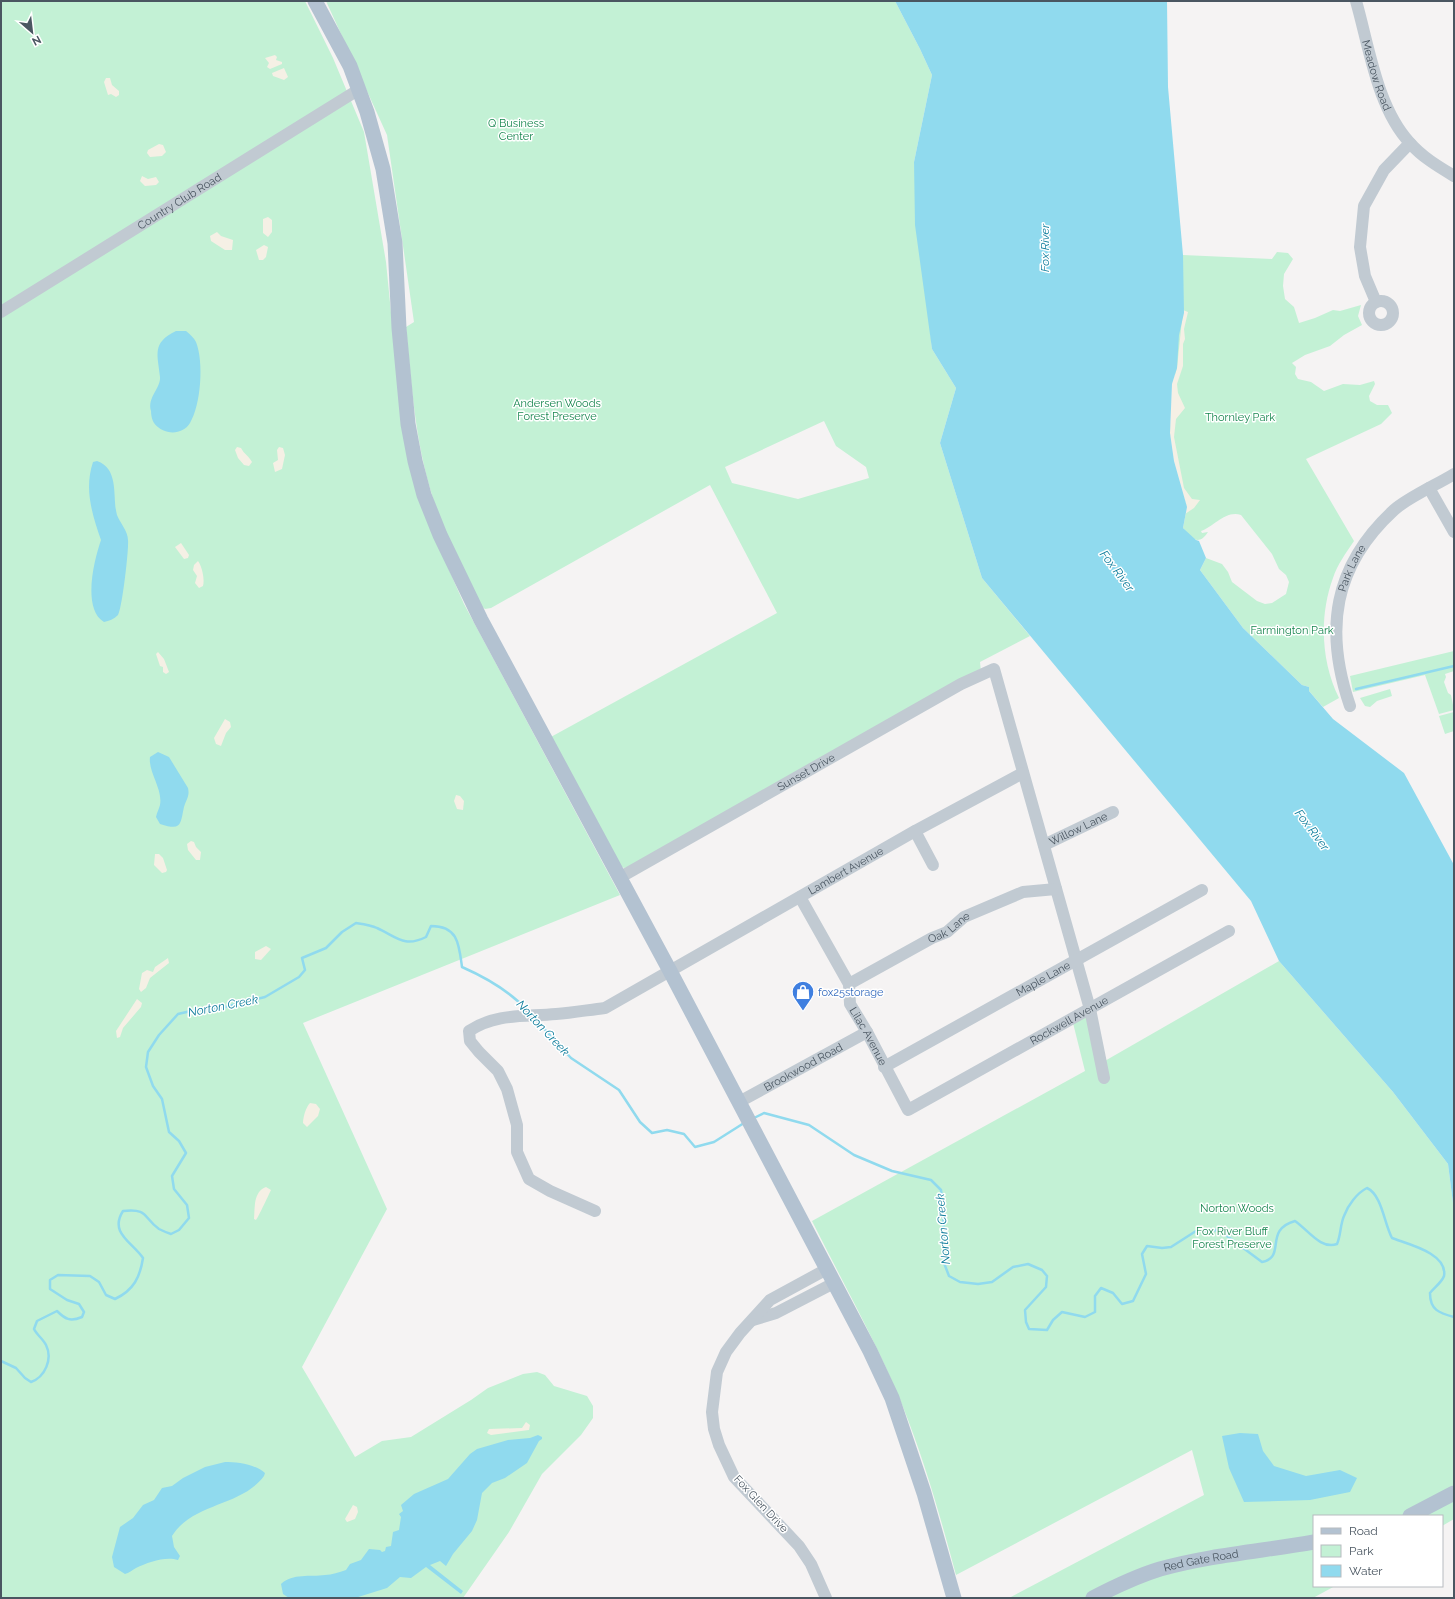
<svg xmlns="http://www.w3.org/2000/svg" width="1455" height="1599" font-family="Raleway,sans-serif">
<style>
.green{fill:#c3f1d5;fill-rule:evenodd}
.sand{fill:#f5f0e5}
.water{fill:#90daee}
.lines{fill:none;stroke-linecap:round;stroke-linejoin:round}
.stream{stroke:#90daee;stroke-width:2.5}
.minor{stroke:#c1cad2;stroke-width:12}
.major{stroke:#b3c2d1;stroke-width:15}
.labels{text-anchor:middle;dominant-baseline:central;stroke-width:3;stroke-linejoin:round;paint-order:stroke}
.street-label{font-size:11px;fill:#4a5661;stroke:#fff}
.park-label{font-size:11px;fill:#17864f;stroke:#fff}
.shop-label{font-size:11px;fill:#366cbe;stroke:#fff;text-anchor:start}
.water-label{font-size:12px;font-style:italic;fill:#0c7c9b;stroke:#fff}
</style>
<rect width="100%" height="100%" fill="#f5f3f3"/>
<g class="green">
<path d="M 1,1 L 305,1 L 333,58 L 364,132 L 386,262 L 400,404 L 427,520 L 464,604 L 620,895 L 303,1023 L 387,1209 L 302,1367 L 355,1457 L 382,1441 L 411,1437 L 471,1400 L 488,1388 L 523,1374 L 537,1372 L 545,1375 L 554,1386 L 587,1396 L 593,1406 L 593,1418 L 581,1435 L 542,1474 L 509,1532 L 463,1598 L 1,1598 Z"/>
<path d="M 326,1 L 895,1 L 920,49 L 932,75 L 914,162 L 932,349 L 956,388 L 940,443 L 982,578 L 1030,636 L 980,662 L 981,672 L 630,867 L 624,868 L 619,865 L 549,738 L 777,613 L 710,485 L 491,608 L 485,609 L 481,606 C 466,576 451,546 439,515 C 416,455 412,390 406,327 L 414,322 L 387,135 ZM 824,421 L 836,446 L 866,467 L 869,478 L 798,499 L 732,483 L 725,467 Z"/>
<path d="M 1277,252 L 1288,253 L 1293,259 L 1284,274 L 1283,286 L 1285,299 L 1294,307 L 1299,323 L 1315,318 L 1333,310 L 1340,311 L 1361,305 L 1358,316 L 1362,325 L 1344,335 L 1330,346 L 1305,355 L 1292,363 L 1296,367 L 1295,374 L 1298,379 L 1311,382 L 1324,391 L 1343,384 L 1360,385 L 1374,381 L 1375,384 L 1369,396 L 1370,401 L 1377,405 L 1388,405 L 1392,413 L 1381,424 L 1306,459 L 1354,541 C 1346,553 1337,565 1333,578 C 1319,616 1321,662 1339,698 L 1323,707 L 1309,691 L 1309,687 L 1302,685 L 1243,628 L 1200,570 L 1206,558 L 1222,564 L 1228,572 L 1232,582 L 1257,601 L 1265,604 L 1272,603 L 1286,594 L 1289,582 L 1286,575 L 1279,569 L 1272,554 L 1241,515 C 1225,510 1214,527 1201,531 L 1202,533 L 1208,532 C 1198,547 1192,538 1183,528 L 1187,507 L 1170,433 L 1183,281 L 1183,255 L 1272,259 Z"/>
<path d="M 1454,651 L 1454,671 L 1445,674 L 1446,677 L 1444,682 L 1448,693 L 1451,695 L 1454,710 L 1439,714 L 1425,675 L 1353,692 L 1350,676 Z"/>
<path d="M 1390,689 L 1392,696 L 1377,701 L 1370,707 L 1365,706 L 1360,698 Z"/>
<path d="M 1454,712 L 1454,731 L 1445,734 L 1439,716 Z"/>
<path d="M 1279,961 L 1393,1092 L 1448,1164 L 1454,1211 L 1454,1485 L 1447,1489 L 1454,1497 L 1454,1519 L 1442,1526 L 1442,1516 L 1314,1516 L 1314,1586 L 1335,1586 L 1313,1598 L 1009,1598 L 1204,1495 L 1192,1450 L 956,1575 C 941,1519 925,1462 903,1407 C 877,1343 843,1283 812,1221 L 1085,1071 L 1073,1023 L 1093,1013 L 1103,1062 Z"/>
</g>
<g class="sand">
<path d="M 275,55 L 277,57 L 276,60 L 282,62 L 282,64 L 270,69 L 267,67 L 269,63 L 265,58 Z"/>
<path d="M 284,68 L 288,77 L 284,80 L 273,76 L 272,73 Z"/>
<path d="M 106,78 L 110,78 L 112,85 L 119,91 L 119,95 L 116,97 L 111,94 L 108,95 L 104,82 Z"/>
<path d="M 159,144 L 163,145 L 166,152 L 162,156 L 150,157 L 147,153 L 148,150 Z"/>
<path d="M 142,176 L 148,179 L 156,177 L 159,182 L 156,185 L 145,186 L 140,181 Z"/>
<path d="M 268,217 L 272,220 L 272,232 L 268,237 L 263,233 L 263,219 Z"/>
<path d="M 217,232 L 221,236 L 233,240 L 232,250 L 225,250 L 211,241 L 210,236 Z"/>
<path d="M 264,245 L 268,247 L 266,257 L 263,260 L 259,260 L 256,250 Z"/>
<path d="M 1183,310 L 1188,312 L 1184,329 L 1185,339 L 1183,344 L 1183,366 L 1177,384 L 1178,393 L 1185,408 L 1176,419 L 1174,437 L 1184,488 L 1192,499 L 1200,500 L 1194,508 L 1185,514 L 1187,507 L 1174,461 L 1170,433 L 1172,384 L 1177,368 Z"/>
<path d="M 237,447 L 241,448 C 244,454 249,456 252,462 L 249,466 L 244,465 L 238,458 L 235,450 Z"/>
<path d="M 279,447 L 283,448 L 285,455 L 282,469 L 275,472 L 273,463 L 278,460 L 277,450 Z"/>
<path d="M 181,543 L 189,555 L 188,558 L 184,559 L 175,547 Z"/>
<path d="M 198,561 C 202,566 205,580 203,586 L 199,588 L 195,583 L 197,576 L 193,570 L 194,565 Z"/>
<path d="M 158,652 L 164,659 L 169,672 L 166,674 L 163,672 L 163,667 L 160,666 L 156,654 Z"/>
<path d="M 225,719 L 230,722 L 231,727 L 226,733 L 221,746 L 216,744 L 214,738 Z"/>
<path d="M 456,795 L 460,796 L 464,801 L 463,810 L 457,809 L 454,801 Z"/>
<path d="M 191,841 L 194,842 L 196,847 L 201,852 L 200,860 L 196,860 L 188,850 L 187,844 Z"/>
<path d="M 155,854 L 159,854 L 163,858 L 167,870 L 166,872 L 162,873 L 154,865 Z"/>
<path d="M 266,946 L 271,949 L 261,960 L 255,959 L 255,952 Z"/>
<path d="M 168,958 L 169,963 L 150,978 L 146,988 L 141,992 L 139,989 L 142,973 L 147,970 L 153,972 L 155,967 Z"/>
<path d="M 137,999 L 142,1003 L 141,1007 L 123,1028 L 120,1037 L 117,1038 L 116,1031 Z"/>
<path d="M 310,1103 L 316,1104 L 320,1109 L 318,1116 L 307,1127 L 303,1123 C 303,1117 306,1107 310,1103 Z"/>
<path d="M 266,1187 L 271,1190 C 270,1192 258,1218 256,1220 L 254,1219 C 255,1208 253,1192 266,1187 Z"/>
<path d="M 526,1422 L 530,1425 L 529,1430 L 491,1435 L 487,1433 L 489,1429 L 522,1428 Z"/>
<path d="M 353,1505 L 357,1507 L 358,1512 L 355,1519 L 347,1522 L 345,1519 Z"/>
</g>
<g class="water">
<path d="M 895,1 L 1167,1 L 1168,87 L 1183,255 L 1184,313 L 1179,335 L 1177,368 L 1172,384 L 1170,433 L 1174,461 L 1187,507 L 1183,528 L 1196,540 L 1199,541 L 1206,558 L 1200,570 L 1243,628 L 1302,685 L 1309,687 L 1309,691 L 1333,719 L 1404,773 L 1454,865 L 1454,1211 L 1448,1164 L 1393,1092 L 1279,961 L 1251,901 L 982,578 L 940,443 L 956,388 L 932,349 L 915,225 L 914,162 L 932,75 L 920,49 Z"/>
<path d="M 176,331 L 186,331 C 190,334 194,338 196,342 C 204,362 201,405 190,423 C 182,436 163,435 154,423 C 152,420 151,415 151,411 C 147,397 161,388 160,377 C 158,355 151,343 176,331 Z"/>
<path d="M 97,461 C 120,469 112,498 117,515 C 120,523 128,531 128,540 C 129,550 122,609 118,615 C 114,619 109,621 104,622 C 82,609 94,560 101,540 C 92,514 84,489 93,462 Z"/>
<path d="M 158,752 L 169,757 L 188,788 C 190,796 186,800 184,807 C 180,825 182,831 160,824 L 156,817 C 157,812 159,809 160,805 C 163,789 148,772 150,757 Z"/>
<path d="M 1240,1433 L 1258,1434 L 1263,1451 L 1274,1466 L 1306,1476 L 1340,1470 L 1357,1478 L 1350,1492 L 1310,1500 L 1244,1502 L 1229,1468 L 1222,1436 Z"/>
<path d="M 538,1435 L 542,1437 L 542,1439 L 539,1441 L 527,1463 L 505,1478 L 492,1483 L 482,1493 L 477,1520 L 472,1531 L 453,1554 L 446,1566 L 440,1561 L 430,1565 L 463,1591 L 461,1594 L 426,1567 L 411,1578 L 400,1577 L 387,1588 L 355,1598 L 289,1598 L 283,1594 L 281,1584 C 293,1573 310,1577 325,1575 C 332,1575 339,1572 346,1570 L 350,1564 L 361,1560 L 369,1549 L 380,1550 L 382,1552 L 385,1551 L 386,1547 L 391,1546 L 393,1532 L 399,1530 L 401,1517 L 399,1514 L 403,1511 L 401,1505 L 414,1494 L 448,1479 L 470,1454 L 477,1449 L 508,1440 L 530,1438 Z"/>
<path d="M 225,1462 C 237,1462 255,1464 265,1473 L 264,1476 C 241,1507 193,1502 172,1536 L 174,1547 L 180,1556 L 178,1560 C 166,1556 148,1562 136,1568 C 132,1570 129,1573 125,1574 L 114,1567 L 112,1557 L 120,1527 L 133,1518 L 143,1505 L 154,1500 L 162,1488 L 172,1486 L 183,1478 L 205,1467 Z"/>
</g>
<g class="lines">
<g class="stream">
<path d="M 1356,689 L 1454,666"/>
<path d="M 536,1020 L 571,1058 L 619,1090 L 640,1122 L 652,1133 L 667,1130 L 684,1134 L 695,1147 L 714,1142 L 744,1123"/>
<path d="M 754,1118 L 764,1113 L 809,1125 L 854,1155 L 892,1171 L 931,1180 L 941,1190 L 943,1207 L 944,1263 L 949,1276 L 960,1282 L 978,1284 L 992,1282 L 1013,1267 L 1028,1264 L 1042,1270 L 1047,1276 L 1046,1287 L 1025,1310 L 1026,1322 L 1029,1329 L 1047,1330 L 1053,1320 L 1062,1312 L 1085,1317 L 1095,1312 L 1095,1296 L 1101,1288 L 1113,1293 L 1122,1304 L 1133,1301 L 1146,1274 L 1142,1254 L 1147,1246 L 1162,1248 L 1171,1247 L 1196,1231 L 1219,1230 L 1262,1262 C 1287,1257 1263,1230 1295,1221 C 1308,1230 1321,1250 1337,1244 C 1341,1235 1340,1225 1344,1216 C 1348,1205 1357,1193 1367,1188 C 1382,1195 1384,1223 1392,1238 C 1407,1244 1448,1253 1444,1276 C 1442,1282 1434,1288 1430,1293 C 1430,1310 1439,1313 1454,1317"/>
<path d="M 1,1361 L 16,1368 L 25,1378 L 31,1382 C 45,1377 53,1359 46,1345 C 43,1339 37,1335 34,1329 L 37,1321 L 57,1311 C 65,1319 70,1322 82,1317 L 84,1312 L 79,1304 L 67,1300 L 50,1289 L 50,1280 L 58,1275 L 90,1276 L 99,1282 L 106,1295 L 115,1299 C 134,1290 140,1277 143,1258 C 132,1242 109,1233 123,1211 C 149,1208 143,1218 159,1229 C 163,1231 168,1233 171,1234 L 179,1230 L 189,1218 L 187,1205 L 174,1189 L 172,1176 L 186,1153 L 179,1141 L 169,1132 L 162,1099 L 153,1086 L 146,1067 L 148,1052 L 159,1035 L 178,1014 L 195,1010 L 221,1008 L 265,997 L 299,977 L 305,970 L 302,958 L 326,948 L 342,932 L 356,923 C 363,924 371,925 377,928 C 397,937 404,948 426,937 L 431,926 C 458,926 459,944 462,967 C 487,978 510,991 529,1012"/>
</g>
<g class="minor">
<path id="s1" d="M 1356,1 C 1369,46 1377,108 1410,143 C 1422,157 1439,167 1454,176"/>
<circle cx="1381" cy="313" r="12"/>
<path d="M 1376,302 L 1365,276 L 1360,247 L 1364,206 L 1384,170 L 1410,143"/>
<path id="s2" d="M 1,312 L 358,90"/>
<path d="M 1429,488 L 1454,532"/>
<path id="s3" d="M 1350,706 C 1324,630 1333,566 1394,510 C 1407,498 1438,484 1454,474"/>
<path d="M 915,831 L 933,865"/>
<path id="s4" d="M 1044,845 L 1113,812"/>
<path id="s5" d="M 619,878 L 961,684 L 994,669 L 1090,1009 L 1104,1078"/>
<path id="s6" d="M 800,897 L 849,984 L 850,1004 L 867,1032 L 908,1110 L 1229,931"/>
<path id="s7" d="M 849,984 L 932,938 L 947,932 L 964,917 L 1023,892 L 1056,889"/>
<path id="s8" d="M 884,1067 L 1202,890"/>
<path id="s9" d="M 739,1102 L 867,1032"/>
<path id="s10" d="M 595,1211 L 550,1191 L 529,1179 L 517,1152 L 517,1125 L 507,1089 L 498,1071 L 479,1052 L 470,1041 L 469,1031 C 496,1013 525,1017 556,1014 C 572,1013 588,1010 605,1008 L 915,831 L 1023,773"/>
<path d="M 753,1320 L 776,1313 L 834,1283"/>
<path d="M 826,1598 L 811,1564 L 799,1546 L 734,1477 L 719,1445 L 714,1429 L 712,1412 L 717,1372 L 726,1352 L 740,1333 L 770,1300 L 827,1269"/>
</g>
<g class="major">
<path d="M 315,1 L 350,66 L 367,112 L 383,169 L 395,243 L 399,328 L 408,424 L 415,461 L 424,495 L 440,535 L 481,620 L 670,971 L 870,1351 L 892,1398 L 924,1493 L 954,1598"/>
<path d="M 1410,1516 L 1454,1493"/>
<path id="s11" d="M 1093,1598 C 1114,1587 1137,1576 1160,1569 C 1210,1555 1263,1551 1314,1542"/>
</g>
</g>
<defs>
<g id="shop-pin" transform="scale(1.15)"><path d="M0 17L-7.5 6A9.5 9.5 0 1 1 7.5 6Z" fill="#3f7fe0" stroke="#fff"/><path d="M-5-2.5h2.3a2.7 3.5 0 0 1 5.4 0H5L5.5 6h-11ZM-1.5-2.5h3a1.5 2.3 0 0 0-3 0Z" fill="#fff"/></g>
</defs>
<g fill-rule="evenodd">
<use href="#shop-pin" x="803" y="992"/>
</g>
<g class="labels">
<g class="street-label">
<text stroke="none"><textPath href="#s1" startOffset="77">Meadow Road</textPath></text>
<text stroke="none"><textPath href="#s2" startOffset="210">Country Club Road</textPath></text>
<text stroke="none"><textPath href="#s3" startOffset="142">Park Lane</textPath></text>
<text stroke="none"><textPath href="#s5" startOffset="215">Sunset Drive</textPath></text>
<text stroke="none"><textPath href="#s4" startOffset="38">Willow Lane</textPath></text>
<text stroke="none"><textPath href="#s10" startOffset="655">Lambert Avenue</textPath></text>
<text stroke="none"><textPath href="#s7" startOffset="115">Oak Lane</textPath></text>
<text stroke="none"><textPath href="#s8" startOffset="182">Maple Lane</textPath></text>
<text stroke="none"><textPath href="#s6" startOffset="425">Rockwell Avenue</textPath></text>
<text stroke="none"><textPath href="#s6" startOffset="157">Lilac Avenue</textPath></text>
<text stroke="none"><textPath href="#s9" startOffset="73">Brookwood Road</textPath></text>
<text transform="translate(761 1504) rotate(47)">Fox Glen Drive</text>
<text stroke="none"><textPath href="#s11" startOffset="115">Red Gate Road</textPath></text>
</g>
<g class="park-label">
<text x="516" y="123">Q Business<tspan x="516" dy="13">Center</tspan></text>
<text x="557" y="403">Andersen Woods<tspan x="557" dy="13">Forest Preserve</tspan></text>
<text x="1240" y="417">Thornley Park</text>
<text x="1292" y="630">Farmington Park</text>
<text x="1237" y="1208">Norton Woods</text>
<text x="1232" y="1231">Fox River Bluff<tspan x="1232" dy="13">Forest Preserve</tspan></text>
</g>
<g class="shop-label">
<text x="818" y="992">fox25storage</text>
</g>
<g class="water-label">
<text transform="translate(1045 248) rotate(-90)">Fox River</text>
<text transform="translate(1117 571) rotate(53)">Fox River</text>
<text transform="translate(1312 830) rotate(53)">Fox River</text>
<text transform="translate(223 1006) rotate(-11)">Norton Creek</text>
<text transform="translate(543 1028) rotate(47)">Norton Creek</text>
<text transform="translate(943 1229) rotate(-95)">Norton Creek</text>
</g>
</g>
<rect width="1455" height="1599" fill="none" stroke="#4a5661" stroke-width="4"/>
<rect x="1313" y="1515" width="130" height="72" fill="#ffffff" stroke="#b7bbc0"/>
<rect x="1321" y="1528" width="20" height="6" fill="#b3c2d1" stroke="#b7bbc0"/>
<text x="1349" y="1535" font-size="12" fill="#4a5661">Road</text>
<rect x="1321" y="1545" width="20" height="12" fill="#c3f1d5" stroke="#b7bbc0"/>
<text x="1349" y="1555" font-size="12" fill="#4a5661">Park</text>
<rect x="1321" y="1565" width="20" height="12" fill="#90daee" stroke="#b7bbc0"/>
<text x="1349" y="1575" font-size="12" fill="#4a5661">Water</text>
<g transform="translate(32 32) rotate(152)" stroke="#ffffff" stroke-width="3" paint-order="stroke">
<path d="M0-3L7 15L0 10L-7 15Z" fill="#4a5661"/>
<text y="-6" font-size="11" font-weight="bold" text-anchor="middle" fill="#4a5661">N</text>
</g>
</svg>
